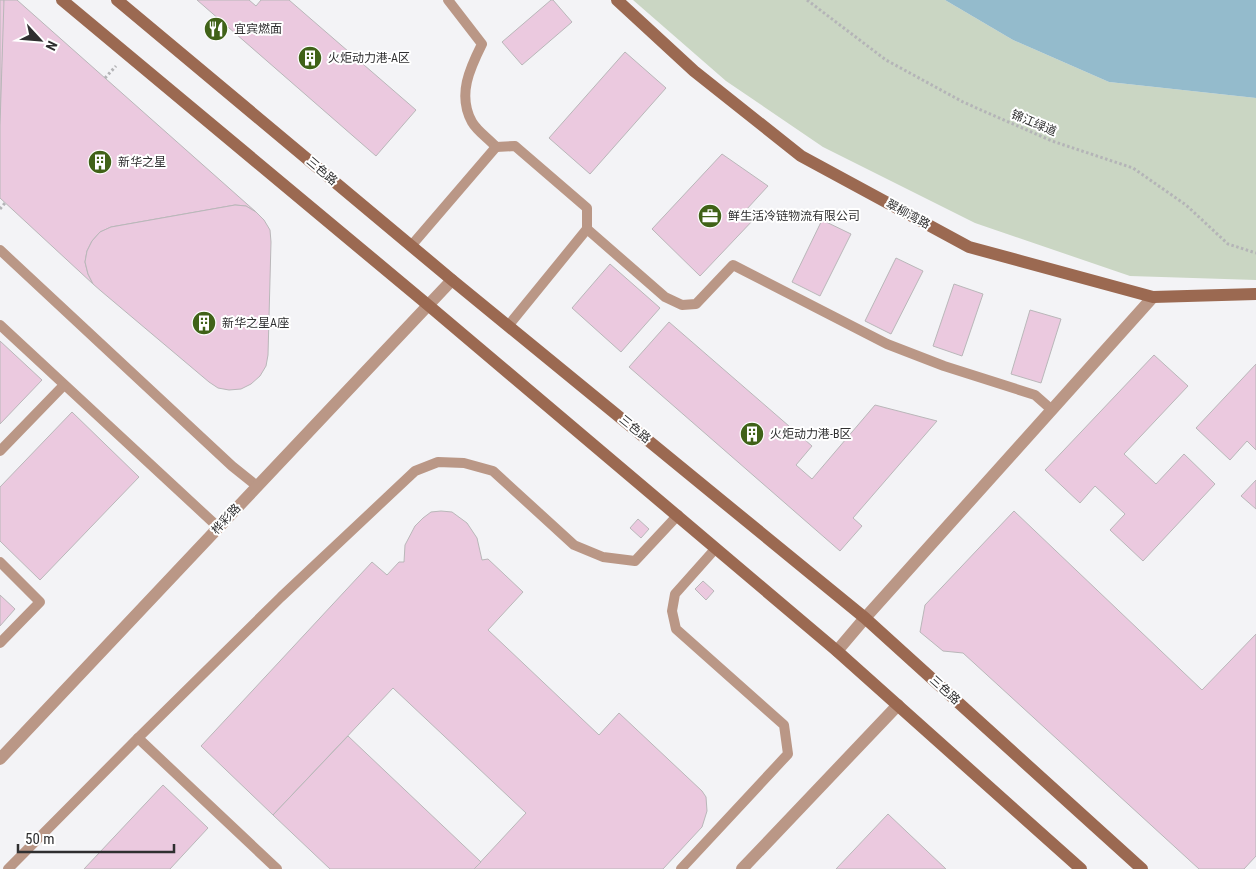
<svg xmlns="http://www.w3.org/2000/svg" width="1256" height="869" font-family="'Roboto Condensed','Noto Sans SC',sans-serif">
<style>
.green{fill:#cad6c3}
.water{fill:#94bbcc}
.building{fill:#ebc9df;stroke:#b9b7b9}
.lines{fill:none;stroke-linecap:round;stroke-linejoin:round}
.path{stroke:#b4b4b7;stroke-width:3;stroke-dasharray:2.5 2.5;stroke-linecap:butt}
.lane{stroke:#ba9786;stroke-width:10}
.street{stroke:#ba9786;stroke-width:12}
.secondary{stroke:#9b6951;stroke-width:12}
.labels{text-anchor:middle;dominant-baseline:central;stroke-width:4;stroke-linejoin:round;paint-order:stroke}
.poi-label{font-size:12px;fill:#2f2f30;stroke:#fff;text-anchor:start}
.street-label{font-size:12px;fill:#2f2f30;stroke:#fff}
</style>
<rect width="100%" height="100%" fill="#f3f3f6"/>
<path class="green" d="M 633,0 L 945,0 L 1013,40 L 1109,82 L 1256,98 L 1256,280 L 1130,276 L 975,223 L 823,147 L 726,81 Z"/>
<path class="water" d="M 945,0 L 1256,0 L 1256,98 L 1109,82 L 1013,40 Z"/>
<g class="building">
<path d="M 0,0 L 4,0 L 5,8 L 0,125 Z"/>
<path d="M 4,0 L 17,0 L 256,212 L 246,206 L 235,205 L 111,227 L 100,232 L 92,241 L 87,251 L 85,262 L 88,274 L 93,284 L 0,198 L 0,125 Z"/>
<path d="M 197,0 L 249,0 L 256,6 L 261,0 L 289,0 L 416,110 L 376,156 Z"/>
<path d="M 551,0 L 553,0 L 572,22 L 522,65 L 502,42 Z"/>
<path d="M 625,52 L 666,88 L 590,174 L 549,138 Z"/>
<path d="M 722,154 L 768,186 L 746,210 L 755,218 L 700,276 L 652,229 Z"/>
<path d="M 235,205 L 246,206 L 256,212 L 264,220 L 270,230 L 271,242 L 268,355 L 266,366 L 260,376 L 251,384 L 241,389 L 229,390 L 218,388 L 209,382 L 101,291 L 93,284 L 88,274 L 85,262 L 87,251 L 92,241 L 100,232 L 111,227 Z"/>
<path d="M 822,220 L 851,234 L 820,296 L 792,282 Z"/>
<path d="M 896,258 L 923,271 L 891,334 L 865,321 Z"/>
<path d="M 610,264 L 660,308 L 621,352 L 572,308 Z"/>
<path d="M 954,284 L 983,294 L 962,356 L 933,346 Z"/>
<path d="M 1030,310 L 1061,319 L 1041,383 L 1011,374 Z"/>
<path d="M 669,322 L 812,446 L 796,465 L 812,479 L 875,405 L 937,421 L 853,518 L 862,526 L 840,551 L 629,367 Z"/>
<path d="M 0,341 L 42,380 L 0,424 Z"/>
<path d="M 1154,355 L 1188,386 L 1124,454 L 1156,484 L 1184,454 L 1215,484 L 1143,561 L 1110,530 L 1125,514 L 1095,486 L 1080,503 L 1045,470 Z"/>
<path d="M 1256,364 L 1256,450 L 1247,441 L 1230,460 L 1196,428 Z"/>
<path d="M 72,412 L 139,477 L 40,580 L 0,541 L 0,487 Z"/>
<path d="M 1256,480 L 1256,509 L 1241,496 Z"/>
<path d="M 441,511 L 452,512 L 467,523 L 477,538 L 482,560 L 488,559 L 523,592 L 488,630 L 599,735 L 619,713 L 702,791 L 706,797 L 707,811 L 702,827 L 663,869 L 474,869 L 526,813 L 393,688 L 273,815 L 201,746 L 372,562 L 387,575 L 399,562 L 404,562 L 405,545 L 415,526 L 423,518 L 431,512 Z"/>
<path d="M 1014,511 L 1202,690 L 1256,634 L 1256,856 L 1244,869 L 1199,869 L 963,653 L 943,651 L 920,632 L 925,605 Z"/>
<path d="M 638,519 L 649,529 L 641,538 L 630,528 Z"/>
<path d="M 703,581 L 714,591 L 706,600 L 695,589 Z"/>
<path d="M 0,595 L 15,609 L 0,626 Z"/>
<path d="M 348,736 L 481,862 L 474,869 L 330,869 L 273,815 Z"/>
<path d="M 163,785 L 208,828 L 170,869 L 84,869 Z"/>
<path d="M 888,814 L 946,869 L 836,869 Z"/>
</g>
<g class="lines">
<g class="path">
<path d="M 807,0 L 886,60 L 963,102 L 1052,141 L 1133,168 L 1186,205 L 1228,244 L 1256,253"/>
<path d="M 105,78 L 116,66"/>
<path d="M 0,209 L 5,203"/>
</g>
<g class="lane">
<path d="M 448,0 L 482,44 C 470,68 457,95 472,122 C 477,131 489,139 496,147 L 515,146 L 587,208 L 587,229 L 665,297 L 682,305 L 696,304 L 733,265 L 887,344 L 944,366 L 1035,395 L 1052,410"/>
<path d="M 411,246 L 496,147"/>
<path d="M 0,250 L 232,466 L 257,486"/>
<path d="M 0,325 L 218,527"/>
<path d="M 508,326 L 587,229"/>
<path d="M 0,451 L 64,385"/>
<path d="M 0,562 L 40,602 L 0,643"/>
<path d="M 8,869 L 138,738"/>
<path d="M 277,869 L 138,738 L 281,597 L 415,471 L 438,462 L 464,463 L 493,471 L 574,545 L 603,557 L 635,561 L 678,515"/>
<path d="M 681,869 L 788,754 L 784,725 L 676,629 L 672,611 L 675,594 L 716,548"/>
</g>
<g class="street">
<path d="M 837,651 L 865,618 L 1153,297"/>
<path d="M 0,759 L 452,280"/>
<path d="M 742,869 L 898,705"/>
</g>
<g class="secondary">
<path d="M 62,0 L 428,305 L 837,651 L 1081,869"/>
<path d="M 117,0 L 452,280 L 865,618 L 1142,869"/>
<path d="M 617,0 L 694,71 L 801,156 L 969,247 L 1153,297 L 1256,294"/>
</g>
</g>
<defs>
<g id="restaurant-disc" transform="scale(1.25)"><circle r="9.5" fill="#406218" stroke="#fff"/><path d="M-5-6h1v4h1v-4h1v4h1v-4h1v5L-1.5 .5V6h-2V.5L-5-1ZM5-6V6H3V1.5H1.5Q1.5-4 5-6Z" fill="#fff"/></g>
<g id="building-disc" transform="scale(1.25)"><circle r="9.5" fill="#406218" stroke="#fff"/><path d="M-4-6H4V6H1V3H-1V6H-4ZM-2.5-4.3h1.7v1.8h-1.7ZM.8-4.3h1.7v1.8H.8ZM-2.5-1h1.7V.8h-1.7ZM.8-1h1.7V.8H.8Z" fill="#fff"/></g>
<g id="office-disc" transform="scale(1.25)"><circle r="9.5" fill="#406218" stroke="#fff"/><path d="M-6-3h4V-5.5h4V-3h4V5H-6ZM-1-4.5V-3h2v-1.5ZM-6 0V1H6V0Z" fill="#fff"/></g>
</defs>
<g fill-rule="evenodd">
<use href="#restaurant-disc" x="216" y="29"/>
<use href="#building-disc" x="310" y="58"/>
<use href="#building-disc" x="100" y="162"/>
<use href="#office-disc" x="710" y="216"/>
<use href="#building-disc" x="204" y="323"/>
<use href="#building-disc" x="752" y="434"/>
</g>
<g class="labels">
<g class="poi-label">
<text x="234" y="29">宜宾燃面</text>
<text x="328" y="58">火炬动力港-A区</text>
<text x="118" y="162">新华之星</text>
<text x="728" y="216">鲜生活冷链物流有限公司</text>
<text x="222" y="323">新华之星A座</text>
<text x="770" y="434">火炬动力港-B区</text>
</g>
<g class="street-label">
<text transform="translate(1034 123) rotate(23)">锦江绿道</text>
<text transform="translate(322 171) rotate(40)">三色路</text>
<text transform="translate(908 214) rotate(28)">翠柳湾路</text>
<text transform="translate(635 429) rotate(39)">三色路</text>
<text transform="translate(226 519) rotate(-47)">桦彩路</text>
<text transform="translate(945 690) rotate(42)">三色路</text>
</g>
</g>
<g transform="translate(40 40) rotate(116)" stroke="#ffffff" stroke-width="4" paint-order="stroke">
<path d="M0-4L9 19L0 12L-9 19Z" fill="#2f2f30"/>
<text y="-8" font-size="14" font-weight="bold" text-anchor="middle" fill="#2f2f30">N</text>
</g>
<path d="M18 844v8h156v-8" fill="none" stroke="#2f2f30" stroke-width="2.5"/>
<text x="25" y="844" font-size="15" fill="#2f2f30" stroke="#ffffff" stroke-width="4" paint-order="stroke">50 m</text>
</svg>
